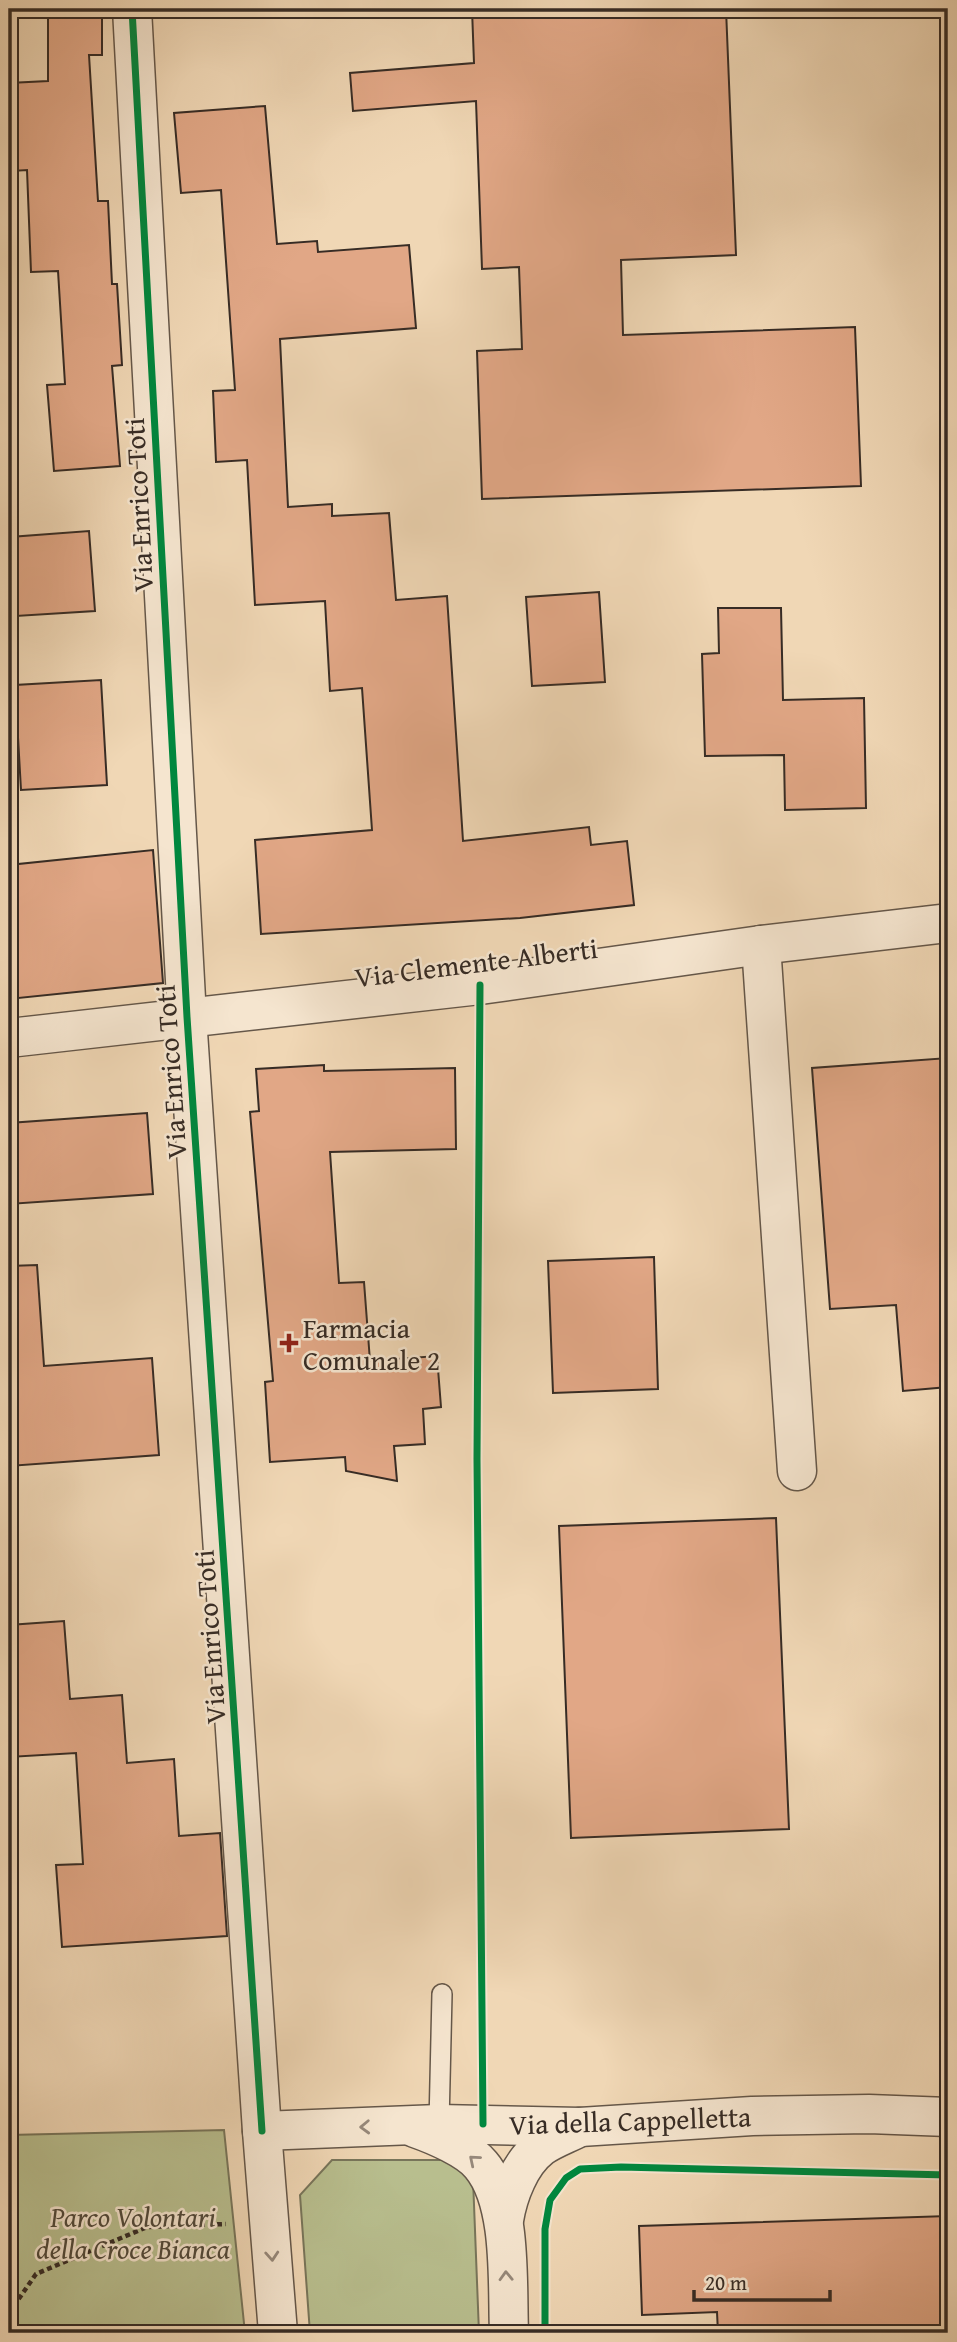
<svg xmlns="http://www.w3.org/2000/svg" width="957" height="2342" font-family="'Gentium Book Plus',serif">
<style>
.green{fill:#b8be8e;stroke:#78755a;stroke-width:2}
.building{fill:#e1a786;stroke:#372c25;stroke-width:2}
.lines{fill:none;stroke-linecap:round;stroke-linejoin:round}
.lane-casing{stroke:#655749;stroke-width:22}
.street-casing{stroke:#655749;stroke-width:41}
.path{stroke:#372c25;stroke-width:4.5;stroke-dasharray:5 3.5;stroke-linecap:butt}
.lane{stroke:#f5e5cf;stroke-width:19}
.street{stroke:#f5e5cf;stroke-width:38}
.cycleway-casing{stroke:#f5e5cf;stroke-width:11}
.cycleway{stroke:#00873e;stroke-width:7}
.oneway{stroke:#96887a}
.poi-dot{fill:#8f2418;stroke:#f5e5cf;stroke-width:2.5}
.labels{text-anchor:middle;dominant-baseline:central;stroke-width:5;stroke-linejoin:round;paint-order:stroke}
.street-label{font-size:28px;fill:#372c25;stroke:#f5e5cf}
.poi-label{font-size:28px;fill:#372c25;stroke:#f5e5cf;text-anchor:start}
.park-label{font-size:28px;font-style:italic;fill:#51493a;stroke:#f5e5cf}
</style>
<rect width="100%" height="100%" fill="#f0d7b5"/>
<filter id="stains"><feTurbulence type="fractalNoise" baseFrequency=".00286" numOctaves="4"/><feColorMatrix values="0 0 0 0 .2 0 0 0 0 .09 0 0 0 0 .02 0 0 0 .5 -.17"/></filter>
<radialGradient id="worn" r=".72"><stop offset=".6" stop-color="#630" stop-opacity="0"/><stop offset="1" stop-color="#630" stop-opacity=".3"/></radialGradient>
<g class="green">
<path d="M 224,2130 L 245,2333 L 9,2333 L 9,2135 Z"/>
<path d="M 332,2160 L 452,2160 L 473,2179 L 479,2333 L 310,2333 L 300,2195 Z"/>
</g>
<g class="building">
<path d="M 48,9 L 102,9 L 102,55 L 89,55 L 98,201 L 108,201 L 112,284 L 117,284 L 122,365 L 112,366 L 120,466 L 54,471 L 47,385 L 65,384 L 58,271 L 31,272 L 27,170 L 12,171 L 9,118 L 9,83 L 48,81 Z"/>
<path d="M 472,9 L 726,9 L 736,255 L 621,260 L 623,335 L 855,327 L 861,486 L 482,499 L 477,351 L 522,349 L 519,267 L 482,269 L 476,101 L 353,111 L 350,73 L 474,63 Z"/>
<path d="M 265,106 L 277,244 L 317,241 L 318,252 L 409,245 L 416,328 L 280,339 L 288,507 L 332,504 L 332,516 L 389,513 L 396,600 L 447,596 L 463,841 L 589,827 L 591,845 L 627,841 L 634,905 L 520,918 L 261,934 L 255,840 L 372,830 L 362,688 L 330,691 L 325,601 L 255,605 L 247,460 L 216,462 L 213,391 L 235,390 L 221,190 L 181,193 L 174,113 Z"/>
<path d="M 89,531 L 95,611 L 16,616 L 10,537 Z"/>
<path d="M 599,592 L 605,682 L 532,686 L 526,597 Z"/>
<path d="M 718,608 L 781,608 L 783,700 L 864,698 L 866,808 L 785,810 L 784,755 L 705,756 L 702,654 L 719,653 Z"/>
<path d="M 101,680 L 107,785 L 21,790 L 15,685 Z"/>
<path d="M 153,850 L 163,983 L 9,999 L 9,865 Z"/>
<path d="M 948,1058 L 948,1387 L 903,1391 L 896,1305 L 830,1309 L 812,1068 Z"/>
<path d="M 324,1065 L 324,1071 L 455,1068 L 456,1149 L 330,1152 L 339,1283 L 364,1282 L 370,1361 L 437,1356 L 441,1407 L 423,1409 L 425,1444 L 394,1446 L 397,1481 L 346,1471 L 345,1457 L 270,1462 L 265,1382 L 273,1381 L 250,1112 L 259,1111 L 256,1069 Z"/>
<path d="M 147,1113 L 153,1194 L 9,1204 L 9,1123 Z"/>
<path d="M 654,1257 L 658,1389 L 553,1393 L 548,1261 Z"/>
<path d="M 37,1265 L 44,1366 L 152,1358 L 159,1455 L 9,1466 L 9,1266 Z"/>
<path d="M 776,1518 L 789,1829 L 571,1838 L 559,1526 Z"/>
<path d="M 64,1621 L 70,1699 L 122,1695 L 127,1763 L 174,1759 L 179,1836 L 220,1833 L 227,1936 L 62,1947 L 56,1865 L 83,1864 L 76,1753 L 9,1757 L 9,1625 Z"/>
<path d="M 948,2216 L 948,2333 L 718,2333 L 717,2312 L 642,2315 L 639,2226 Z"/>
</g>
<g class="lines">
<g class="lane-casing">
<path id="lane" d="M 439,2124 L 442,1994"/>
</g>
<g class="street-casing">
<g id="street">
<path d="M 132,9 L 187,1017 L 262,2131"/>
<path d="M 761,945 L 797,1471"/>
<path d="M 9,1038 L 480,985 L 761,945 L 948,923"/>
<path d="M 415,2128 C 435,2135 468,2149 481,2165 C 513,2203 507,2285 509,2333"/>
<path d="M 504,2220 C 508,2195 520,2163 541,2147 C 552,2139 567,2134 580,2127"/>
<path d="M 278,2333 L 262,2131 L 439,2124 L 580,2127 L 752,2116 L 869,2114 L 948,2117"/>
</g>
</g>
<path class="path" d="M 9,2313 L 36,2274 L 147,2227 L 226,2224"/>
<use href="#lane" class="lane"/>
<use href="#street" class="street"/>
<g class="cycleway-casing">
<g id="cycleway">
<path d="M 132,9 L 187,1017 L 262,2131"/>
<path d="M 480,985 L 477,1459 L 483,2124"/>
<path d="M 545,2333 L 545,2229 L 550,2200 L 566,2178 L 580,2169 L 621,2167 L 948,2175"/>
</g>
</g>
<use href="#cycleway" class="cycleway"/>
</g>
<defs><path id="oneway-chevron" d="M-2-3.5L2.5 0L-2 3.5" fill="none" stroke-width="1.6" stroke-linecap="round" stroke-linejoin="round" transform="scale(1.75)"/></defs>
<g class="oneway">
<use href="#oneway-chevron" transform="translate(365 2127) rotate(178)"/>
<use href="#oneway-chevron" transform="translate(474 2160) rotate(-140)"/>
<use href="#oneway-chevron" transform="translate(272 2256) rotate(86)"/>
<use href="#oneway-chevron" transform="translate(506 2276) rotate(-92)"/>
</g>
<path class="poi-dot" d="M285.5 1332.5h7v7h7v7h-7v7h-7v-7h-7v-7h7z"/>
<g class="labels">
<g class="street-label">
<text transform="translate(138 505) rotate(-93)">Via Enrico Toti</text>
<text transform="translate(476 962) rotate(-7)">Via Clemente Alberti</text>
<text transform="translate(170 1072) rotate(-94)">Via Enrico Toti</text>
<text transform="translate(209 1637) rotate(-94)">Via Enrico Toti</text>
<text transform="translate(630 2120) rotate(-2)">Via della Cappelletta</text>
</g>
<g class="poi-label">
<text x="303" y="1327">Farmacia<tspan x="303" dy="32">Comunale 2</tspan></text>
</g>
<g class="park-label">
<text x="133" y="2216">Parco Volontari<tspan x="133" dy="32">della Croce Bianca</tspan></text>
</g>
</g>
<rect width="957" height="2342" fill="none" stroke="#f0d7b5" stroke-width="35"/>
<rect x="10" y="10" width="936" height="2321" fill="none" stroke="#372c25" stroke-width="3.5"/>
<rect x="18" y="18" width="922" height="2307" fill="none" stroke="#372c25" stroke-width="2"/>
<path d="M694 2290v10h136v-10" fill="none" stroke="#372c25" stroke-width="3.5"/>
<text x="705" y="2290" font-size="21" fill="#372c25" stroke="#f5e5cf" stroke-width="5" paint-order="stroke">20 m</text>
<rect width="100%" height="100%" filter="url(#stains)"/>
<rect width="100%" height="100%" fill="url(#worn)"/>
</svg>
